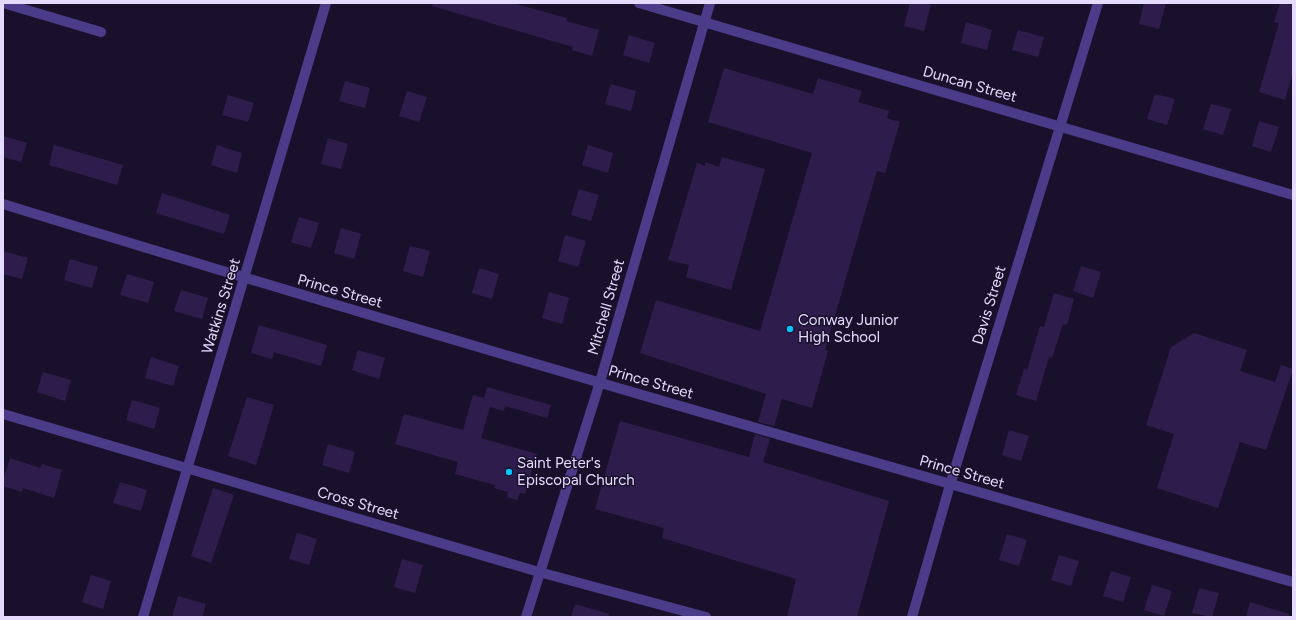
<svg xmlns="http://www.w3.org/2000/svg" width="1296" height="620" font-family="Figtree,sans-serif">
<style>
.building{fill:#2e1d4c}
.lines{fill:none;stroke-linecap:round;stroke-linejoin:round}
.minor{stroke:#4b3c8a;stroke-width:10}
.poi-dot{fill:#07c2ff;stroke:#19112b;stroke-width:1.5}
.labels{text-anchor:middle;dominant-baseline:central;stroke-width:3;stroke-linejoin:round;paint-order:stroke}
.street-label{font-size:15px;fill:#e5dbff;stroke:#19112b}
.poi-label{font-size:15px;fill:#e5dbff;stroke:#19112b;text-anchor:start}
</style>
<rect width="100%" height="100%" fill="#19112b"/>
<g class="building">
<path d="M 433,3 L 512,3 L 567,18 L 566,21 L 599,30 L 592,56 L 572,50 L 573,47 L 432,6 Z"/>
<path d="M 910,3 L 923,3 L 931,5 L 924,31 L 904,26 Z"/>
<path d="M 1144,3 L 1166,3 L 1159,29 L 1139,24 Z"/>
<path d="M 1280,3 L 1293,5 L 1293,72 L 1285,100 L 1259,92 L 1279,23 L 1274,22 Z"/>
<path d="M 966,22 L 992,30 L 987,50 L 961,43 Z"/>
<path d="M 1018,30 L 1044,37 L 1038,57 L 1012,50 Z"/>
<path d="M 629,35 L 655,43 L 649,63 L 623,55 Z"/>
<path d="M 724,68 L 813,94 L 818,78 L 862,91 L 858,102 L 889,111 L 887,118 L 900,122 L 885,173 L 877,171 L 825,350 L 828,351 L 812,408 L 782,399 L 774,426 L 758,422 L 766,394 L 640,353 L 656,300 L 760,331 L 812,153 L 708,122 Z"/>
<path d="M 345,81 L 370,88 L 365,108 L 339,101 Z"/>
<path d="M 611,84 L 636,91 L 631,111 L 605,104 Z"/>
<path d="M 407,91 L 427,97 L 419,122 L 399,116 Z"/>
<path d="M 1155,94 L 1175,99 L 1167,125 L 1147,119 Z"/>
<path d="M 228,95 L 254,103 L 248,122 L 222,115 Z"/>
<path d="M 1211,104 L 1231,109 L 1223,135 L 1203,129 Z"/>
<path d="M 1259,121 L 1279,127 L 1271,152 L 1252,146 Z"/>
<path d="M 3,136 L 27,143 L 21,162 L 3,157 Z"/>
<path d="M 328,138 L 348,144 L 341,169 L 321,164 Z"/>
<path d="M 54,145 L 123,165 L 117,185 L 49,165 Z"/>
<path d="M 217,145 L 242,153 L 237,173 L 211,165 Z"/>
<path d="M 588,145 L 613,153 L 608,173 L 582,165 Z"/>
<path d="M 722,157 L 765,169 L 731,290 L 686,277 L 689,265 L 668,260 L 697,163 L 705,166 L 705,162 L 719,167 Z"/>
<path d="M 579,189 L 599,195 L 591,221 L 571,215 Z"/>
<path d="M 162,193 L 230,215 L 224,234 L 156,213 Z"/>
<path d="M 299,217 L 319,223 L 311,248 L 291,242 Z"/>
<path d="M 341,228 L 361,234 L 354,259 L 334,253 Z"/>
<path d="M 565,235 L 586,241 L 578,267 L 558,261 Z"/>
<path d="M 410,246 L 430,251 L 423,277 L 403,271 Z"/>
<path d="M 3,251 L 28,258 L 22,279 L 3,274 Z"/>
<path d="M 70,259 L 98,267 L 92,288 L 64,280 Z"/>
<path d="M 1081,266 L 1101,272 L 1093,298 L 1073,291 Z"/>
<path d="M 479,268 L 499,274 L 492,299 L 472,293 Z"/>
<path d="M 127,274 L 154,282 L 148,303 L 120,295 Z"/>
<path d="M 181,290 L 208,298 L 202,319 L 174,311 Z"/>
<path d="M 549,292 L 569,298 L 562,324 L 542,318 Z"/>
<path d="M 1054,293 L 1074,299 L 1067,325 L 1063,324 L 1052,358 L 1049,357 L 1036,401 L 1016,395 L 1024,369 L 1027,370 L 1040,326 L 1044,327 Z"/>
<path d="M 259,325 L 327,345 L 321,366 L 274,352 L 272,359 L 251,353 Z"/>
<path d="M 1194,333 L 1247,350 L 1240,371 L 1275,382 L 1281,365 L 1293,369 L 1266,450 L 1240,442 L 1218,508 L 1157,488 L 1174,434 L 1146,425 L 1171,347 Z"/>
<path d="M 358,350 L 385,358 L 379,379 L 352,370 Z"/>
<path d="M 151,357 L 179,366 L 173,386 L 145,378 Z"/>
<path d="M 43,372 L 71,380 L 65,401 L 37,392 Z"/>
<path d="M 487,387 L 551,405 L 547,418 L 505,406 L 504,411 L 490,407 L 481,438 L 537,454 L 525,494 L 520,493 L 517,500 L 507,497 L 508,492 L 494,488 L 495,485 L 455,474 L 458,462 L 395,444 L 404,414 L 463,430 L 473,395 L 484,398 Z"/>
<path d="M 247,397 L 274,405 L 256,465 L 228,456 Z"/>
<path d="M 132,400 L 160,408 L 154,429 L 126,420 Z"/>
<path d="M 620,421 L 749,457 L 755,434 L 770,439 L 763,462 L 889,501 L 857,617 L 787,617 L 796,579 L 662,538 L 664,528 L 595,509 Z"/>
<path d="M 1009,430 L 1029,436 L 1021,461 L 1002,455 Z"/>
<path d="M 328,444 L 355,452 L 349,473 L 322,465 Z"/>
<path d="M 10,458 L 40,468 L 42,464 L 62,470 L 54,498 L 23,488 L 22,492 L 3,486 L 3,480 Z"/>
<path d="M 120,482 L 147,490 L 141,511 L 113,503 Z"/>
<path d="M 213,488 L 234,495 L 211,563 L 191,556 Z"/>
<path d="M 297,533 L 317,539 L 309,565 L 289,559 Z"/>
<path d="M 1007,534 L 1027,540 L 1019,566 L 999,560 Z"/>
<path d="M 1059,555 L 1079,561 L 1071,586 L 1051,580 Z"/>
<path d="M 402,559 L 423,565 L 415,593 L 394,587 Z"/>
<path d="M 1111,571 L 1131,577 L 1123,602 L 1103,596 Z"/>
<path d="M 91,575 L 111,581 L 103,609 L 82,602 Z"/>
<path d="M 1152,585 L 1172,591 L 1164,616 L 1144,610 Z"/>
<path d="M 1199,588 L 1219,593 L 1212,617 L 1192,613 Z"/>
<path d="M 178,596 L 206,604 L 202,617 L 172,617 Z"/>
<path d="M 1250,602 L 1289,614 L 1289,617 L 1246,617 Z"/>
<path d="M 575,604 L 609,614 L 608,617 L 571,617 Z"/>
</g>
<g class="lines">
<g class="minor">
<path d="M 3,3 L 101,32"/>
<path d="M 639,3 L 1293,195"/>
<path d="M 3,204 C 431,336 862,459 1293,582"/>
<path d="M 3,414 L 539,572 L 706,617"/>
<path d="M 143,617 L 326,3"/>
<path d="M 526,617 L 600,382 L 710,3"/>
<path d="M 912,617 L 950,485 L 1098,3"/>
</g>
</g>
<g class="poi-dot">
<circle cx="790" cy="329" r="4"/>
<circle cx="509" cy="472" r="4"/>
</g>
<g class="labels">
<g class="street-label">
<text transform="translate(970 84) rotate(16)">Duncan Street</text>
<text transform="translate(340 291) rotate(16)">Prince Street</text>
<text transform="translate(989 305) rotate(-73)">Davis Street</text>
<text transform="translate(221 306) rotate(-73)">Watkins Street</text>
<text transform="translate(606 307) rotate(-74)">Mitchell Street</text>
<text transform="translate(651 382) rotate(16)">Prince Street</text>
<text transform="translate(962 472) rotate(16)">Prince Street</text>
<text transform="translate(358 503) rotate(16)">Cross Street</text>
</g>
<g class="poi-label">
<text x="798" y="320">Conway Junior<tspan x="798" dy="17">High School</tspan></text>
<text x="517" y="463">Saint Peter's<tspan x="517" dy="17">Episcopal Church</tspan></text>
</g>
</g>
<rect width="1296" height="620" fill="none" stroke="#e5dbff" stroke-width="8"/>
</svg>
